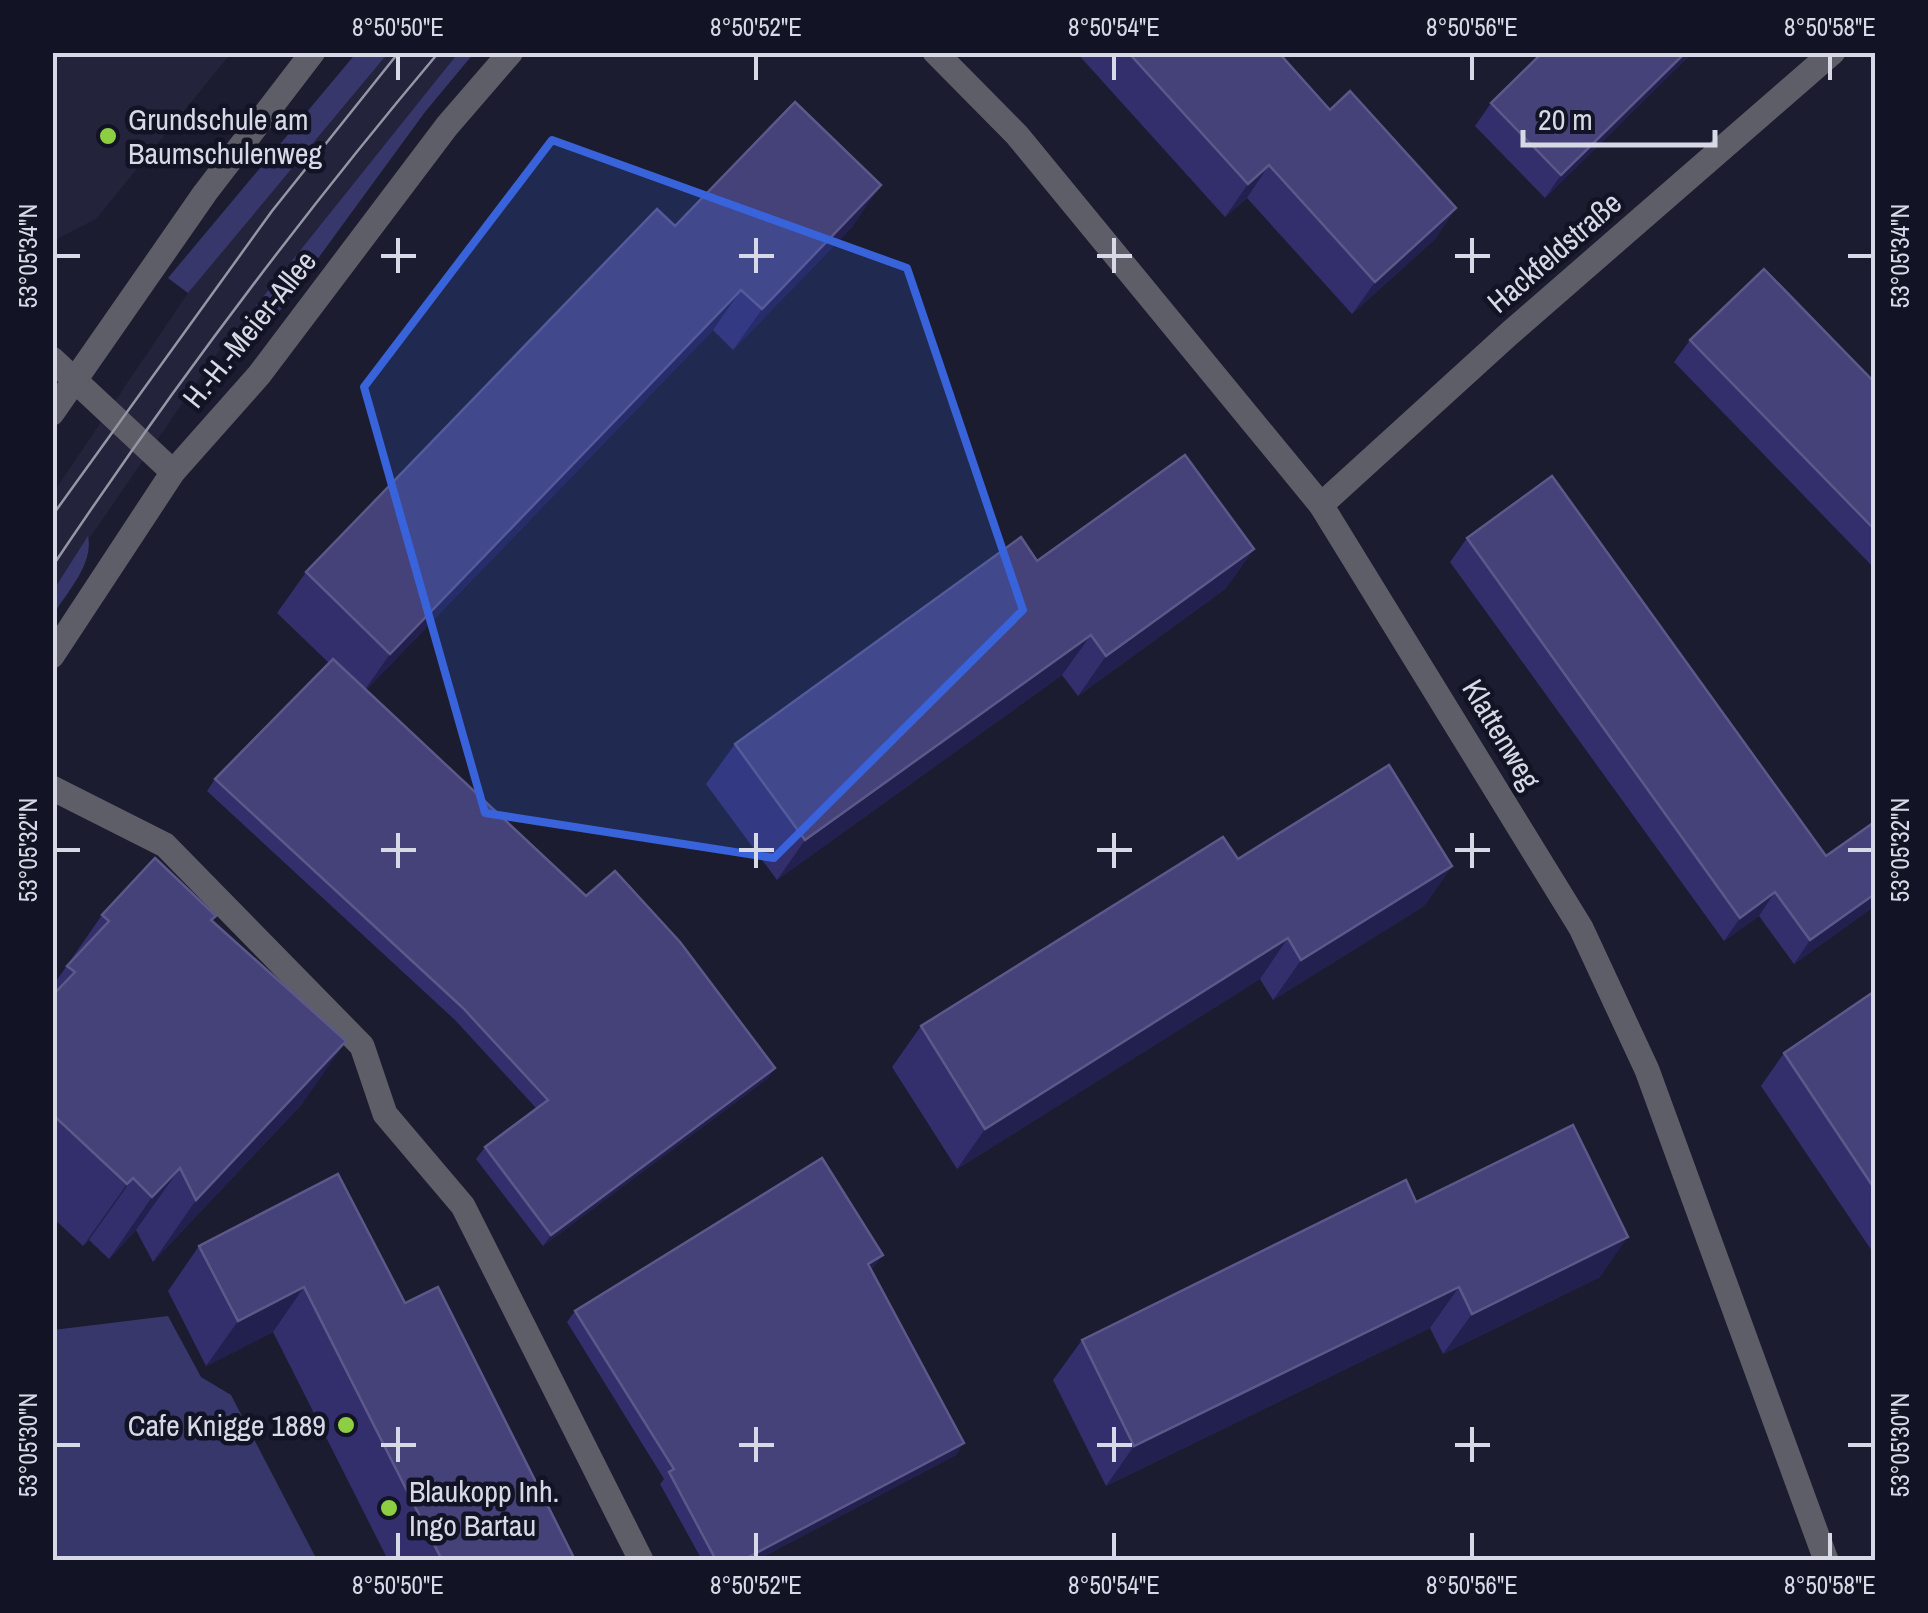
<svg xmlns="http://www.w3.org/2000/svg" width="1928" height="1613" font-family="'Archivo Narrow',sans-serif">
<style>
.built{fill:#23243c}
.green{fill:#37376c}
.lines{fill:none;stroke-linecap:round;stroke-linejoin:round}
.lane{stroke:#5d5e68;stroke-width:25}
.street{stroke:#5d5e68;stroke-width:25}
.tram{stroke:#9596a5;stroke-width:2.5}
.wall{fill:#332f6c}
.shaded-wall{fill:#22204e}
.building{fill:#454179;stroke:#5c598a;stroke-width:2.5}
.marked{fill:#3963da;fill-opacity:0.2;stroke:#3963da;stroke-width:8;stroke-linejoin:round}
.ticks{fill:none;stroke:#d8d9e6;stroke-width:4}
.poi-dot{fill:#8ece43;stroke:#121325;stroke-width:4}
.labels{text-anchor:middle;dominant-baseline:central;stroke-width:9;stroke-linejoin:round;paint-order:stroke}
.poi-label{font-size:30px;fill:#d8d9e6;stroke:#121325;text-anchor:start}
.street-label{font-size:30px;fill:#d8d9e6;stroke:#121325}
.neatline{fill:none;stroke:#d8d9e6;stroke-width:4}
.ticks-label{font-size:25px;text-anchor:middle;fill:#d8d9e6}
</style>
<rect width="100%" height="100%" fill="#1b1c2f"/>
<g class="built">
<path d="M 52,53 L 231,53 L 96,219 L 57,239 L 52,237 Z"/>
<path d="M 380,53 L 459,53 L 215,356 L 53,591 L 53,493 L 188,293 Z"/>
</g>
<g class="green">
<path d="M 357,52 L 388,53 L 188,293 L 168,278 Z"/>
<path d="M 459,52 L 474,53 L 425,112 L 257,342 L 238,328 Z"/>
<path d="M 88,536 C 94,564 67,592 53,615 L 53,591 Z"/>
<path d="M 168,1316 L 201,1377 L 231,1395 L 317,1560 L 53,1560 L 53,1330 Z"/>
</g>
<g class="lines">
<path class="lane" d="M 52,788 L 165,845 L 362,1046 L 385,1114 L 463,1206 L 641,1560"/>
<g class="street">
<path d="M 935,52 L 1017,135 L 1321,505 L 1581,928 L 1647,1070 L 1826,1560"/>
<path d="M 52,359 L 173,472"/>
<path d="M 52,413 L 205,193 L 313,52"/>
<path d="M 1321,505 L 1510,333 L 1833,52"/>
<path d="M 52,656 L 173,472 L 259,375 L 447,126 L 511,52"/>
</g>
<g class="tram">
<path d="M 52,516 L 272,211 L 399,52"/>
<path d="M 52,567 C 172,388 300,217 439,52"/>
</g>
</g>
<g class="wall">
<path d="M 1076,52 L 1278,52 L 1330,110 L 1456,208 L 1434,240 L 1352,314 L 1247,198 L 1225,217 Z"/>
<path d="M 1693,52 L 1545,198 L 1475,126 L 1491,103 Z"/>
<path d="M 675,226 L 853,226 L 733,350 L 713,330 L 366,690 L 586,896 L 775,1068 L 767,1079 L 543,1246 L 476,1159 L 485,1147 L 536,1108 L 455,1020 L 207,791 L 215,779 L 329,663 L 277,613 L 306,572 Z"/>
<path d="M 1690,340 L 1876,384 L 1876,570 L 1674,362 Z"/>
<path d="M 1467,538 L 1826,856 L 1876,821 L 1876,905 L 1794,964 L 1759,916 L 1724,941 L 1450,562 Z"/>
<path d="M 1254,549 L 1225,589 L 1078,696 L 1062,675 L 777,880 L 706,784 L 735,744 L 1037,561 Z"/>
<path d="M 1238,859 L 1452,866 L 1424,906 L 1273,1000 L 1260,979 L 957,1169 L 892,1067 L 921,1026 Z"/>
<path d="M 102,915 L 216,916 L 212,921 L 303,1103 L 153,1262 L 136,1230 L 109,1259 L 89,1240 L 83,1246 L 52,1217 L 52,987 Z"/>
<path d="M 1876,998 L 1876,1257 L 1761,1086 L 1784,1053 Z"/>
<path d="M 1416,1202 L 1600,1277 L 1443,1354 L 1430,1328 L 1106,1486 L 1053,1380 L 1082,1340 Z"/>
<path d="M 199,1246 L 405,1303 L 575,1560 L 388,1560 L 273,1332 L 206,1366 L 168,1291 Z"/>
<path d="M 874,1267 L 871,1269 L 956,1455 L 757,1560 L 702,1560 L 660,1484 L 664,1479 L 567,1322 L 575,1311 Z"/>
</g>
<g class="shaded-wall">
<path d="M 1686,52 L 1693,52 L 1545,198 L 1561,175 Z"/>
<path d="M 1269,165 L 1247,198 L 1225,217 L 1248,184 Z"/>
<path d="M 881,185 L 853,226 L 733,350 L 762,309 Z"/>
<path d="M 1456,208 L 1434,240 L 1352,314 L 1375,282 Z"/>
<path d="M 741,290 L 713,330 L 362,694 L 390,654 Z"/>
<path d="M 1254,549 L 1225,589 L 1078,696 L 1106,656 Z"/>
<path d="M 1091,635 L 1062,675 L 777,880 L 805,840 Z"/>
<path d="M 1452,866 L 1424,906 L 1273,1000 L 1301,960 Z"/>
<path d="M 1775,892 L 1759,916 L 1724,941 L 1740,918 Z"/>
<path d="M 1876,893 L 1876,905 L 1794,964 L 1810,940 Z"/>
<path d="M 1288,938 L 1260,979 L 957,1169 L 985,1129 Z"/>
<path d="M 346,1041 L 303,1103 L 153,1262 L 196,1200 Z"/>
<path d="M 775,1068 L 767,1079 L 543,1246 L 551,1235 Z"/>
<path d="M 180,1168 L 136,1230 L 109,1259 L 152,1197 Z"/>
<path d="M 133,1178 L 89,1240 L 83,1246 L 127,1184 Z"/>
<path d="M 1628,1237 L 1600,1277 L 1443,1354 L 1472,1314 Z"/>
<path d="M 883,1255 L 874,1267 L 860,1276 L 868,1264 Z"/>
<path d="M 304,1287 L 273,1332 L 206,1366 L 238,1321 Z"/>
<path d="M 1459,1287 L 1430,1328 L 1106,1486 L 1134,1446 Z"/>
<path d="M 964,1443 L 956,1455 L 757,1560 L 743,1560 Z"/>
</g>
<g class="building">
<path d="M 1128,52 L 1278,52 L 1330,110 L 1350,91 L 1456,208 L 1375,282 L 1269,165 L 1248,184 Z"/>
<path d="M 1543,52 L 1686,52 L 1561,175 L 1491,103 Z"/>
<path d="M 795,102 L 881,185 L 762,309 L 741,290 L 390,654 L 306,572 L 657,209 L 675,226 Z"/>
<path d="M 1764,269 L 1876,384 L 1876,531 L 1690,340 Z"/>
<path d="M 1185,455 L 1254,549 L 1106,656 L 1091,635 L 805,840 L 735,744 L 1021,537 L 1037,561 Z"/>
<path d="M 1552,476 L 1826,856 L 1876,821 L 1876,893 L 1810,940 L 1775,892 L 1740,918 L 1467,538 Z"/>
<path d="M 333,659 L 586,896 L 615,871 L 680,942 L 775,1068 L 551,1235 L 485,1147 L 548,1100 L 463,1008 L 215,779 Z"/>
<path d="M 1389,765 L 1452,866 L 1301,960 L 1288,938 L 985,1129 L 921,1026 L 1223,837 L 1238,859 Z"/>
<path d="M 155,858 L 216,916 L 211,920 L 346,1041 L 196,1200 L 180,1168 L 152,1197 L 133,1178 L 127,1184 L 52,1114 L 52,996 L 75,972 L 67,966 L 109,921 L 102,915 Z"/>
<path d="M 1872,993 L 1876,998 L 1876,1191 L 1784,1053 Z"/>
<path d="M 1573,1125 L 1628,1237 L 1472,1314 L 1459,1287 L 1134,1446 L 1082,1340 L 1406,1180 L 1416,1202 Z"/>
<path d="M 822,1158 L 883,1255 L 868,1264 L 964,1443 L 743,1560 L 716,1560 L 669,1472 L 674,1469 L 575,1311 Z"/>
<path d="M 338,1174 L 405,1303 L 438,1287 L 575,1560 L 442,1560 L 304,1287 L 238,1321 L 199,1246 Z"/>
</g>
<path class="marked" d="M 552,140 L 907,268 L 1023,610 L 774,858 L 485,813 L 364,387 Z"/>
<path class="ticks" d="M 398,55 L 398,80M 756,55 L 756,80M 1114,55 L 1114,80M 1472,55 L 1472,80M 1830,55 L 1830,80M 398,238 L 398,273M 756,238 L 756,273M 1114,238 L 1114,273M 1472,238 L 1472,273M 55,256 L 80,256M 381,256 L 416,256M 739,256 L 774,256M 1097,256 L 1132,256M 1455,256 L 1490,256M 1848,256 L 1873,256M 398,833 L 398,868M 756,833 L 756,868M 1114,833 L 1114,868M 1472,833 L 1472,868M 55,850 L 80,850M 381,850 L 416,850M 739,850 L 774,850M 1097,850 L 1132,850M 1455,850 L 1490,850M 1848,850 L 1873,850M 398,1427 L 398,1462M 756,1427 L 756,1462M 1114,1427 L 1114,1462M 1472,1427 L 1472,1462M 55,1445 L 80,1445M 381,1445 L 416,1445M 739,1445 L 774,1445M 1097,1445 L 1132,1445M 1455,1445 L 1490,1445M 1848,1445 L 1873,1445M 398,1533 L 398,1558M 756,1533 L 756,1558M 1114,1533 L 1114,1558M 1472,1533 L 1472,1558M 1830,1533 L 1830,1558"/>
<g class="poi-dot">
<circle cx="108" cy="136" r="10"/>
<circle cx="346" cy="1425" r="10"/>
<circle cx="389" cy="1508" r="10"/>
</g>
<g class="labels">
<g class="poi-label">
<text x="128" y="119">Grundschule am<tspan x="128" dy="34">Baumschulenweg</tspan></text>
<text x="326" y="1425" text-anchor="end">Cafe Knigge 1889</text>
<text x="409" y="1491">Blaukopp Inh.<tspan x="409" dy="34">Ingo Bartau</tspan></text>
</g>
<g class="street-label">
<text transform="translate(1554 252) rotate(-41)">Hackfeldstraße</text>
<text transform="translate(249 329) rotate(-51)">H.-H.-Meier-Allee</text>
<text transform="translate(1502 734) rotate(59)">Klattenweg</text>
</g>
</g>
<rect width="1928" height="1613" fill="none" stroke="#121325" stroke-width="110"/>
<path d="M1523 130v15h192v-15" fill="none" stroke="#d8d9e6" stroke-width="5"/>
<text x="1538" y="130" font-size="30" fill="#d8d9e6" stroke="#121325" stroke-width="8" paint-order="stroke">20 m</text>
<rect x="55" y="55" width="1818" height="1503" class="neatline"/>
<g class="ticks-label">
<text x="398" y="36">8°50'50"E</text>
<text x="756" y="36">8°50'52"E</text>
<text x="1114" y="36">8°50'54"E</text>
<text x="1472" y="36">8°50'56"E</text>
<text x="1830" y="36">8°50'58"E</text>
<text transform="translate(28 256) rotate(-90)" y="9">53°05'34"N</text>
<text transform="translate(1900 256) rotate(-90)" y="9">53°05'34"N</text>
<text transform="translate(28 850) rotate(-90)" y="9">53°05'32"N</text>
<text transform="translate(1900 850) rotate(-90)" y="9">53°05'32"N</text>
<text transform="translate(28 1445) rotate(-90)" y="9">53°05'30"N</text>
<text transform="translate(1900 1445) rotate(-90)" y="9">53°05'30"N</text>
<text x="398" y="1594">8°50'50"E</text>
<text x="756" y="1594">8°50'52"E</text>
<text x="1114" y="1594">8°50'54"E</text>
<text x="1472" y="1594">8°50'56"E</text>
<text x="1830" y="1594">8°50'58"E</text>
</g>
</svg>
